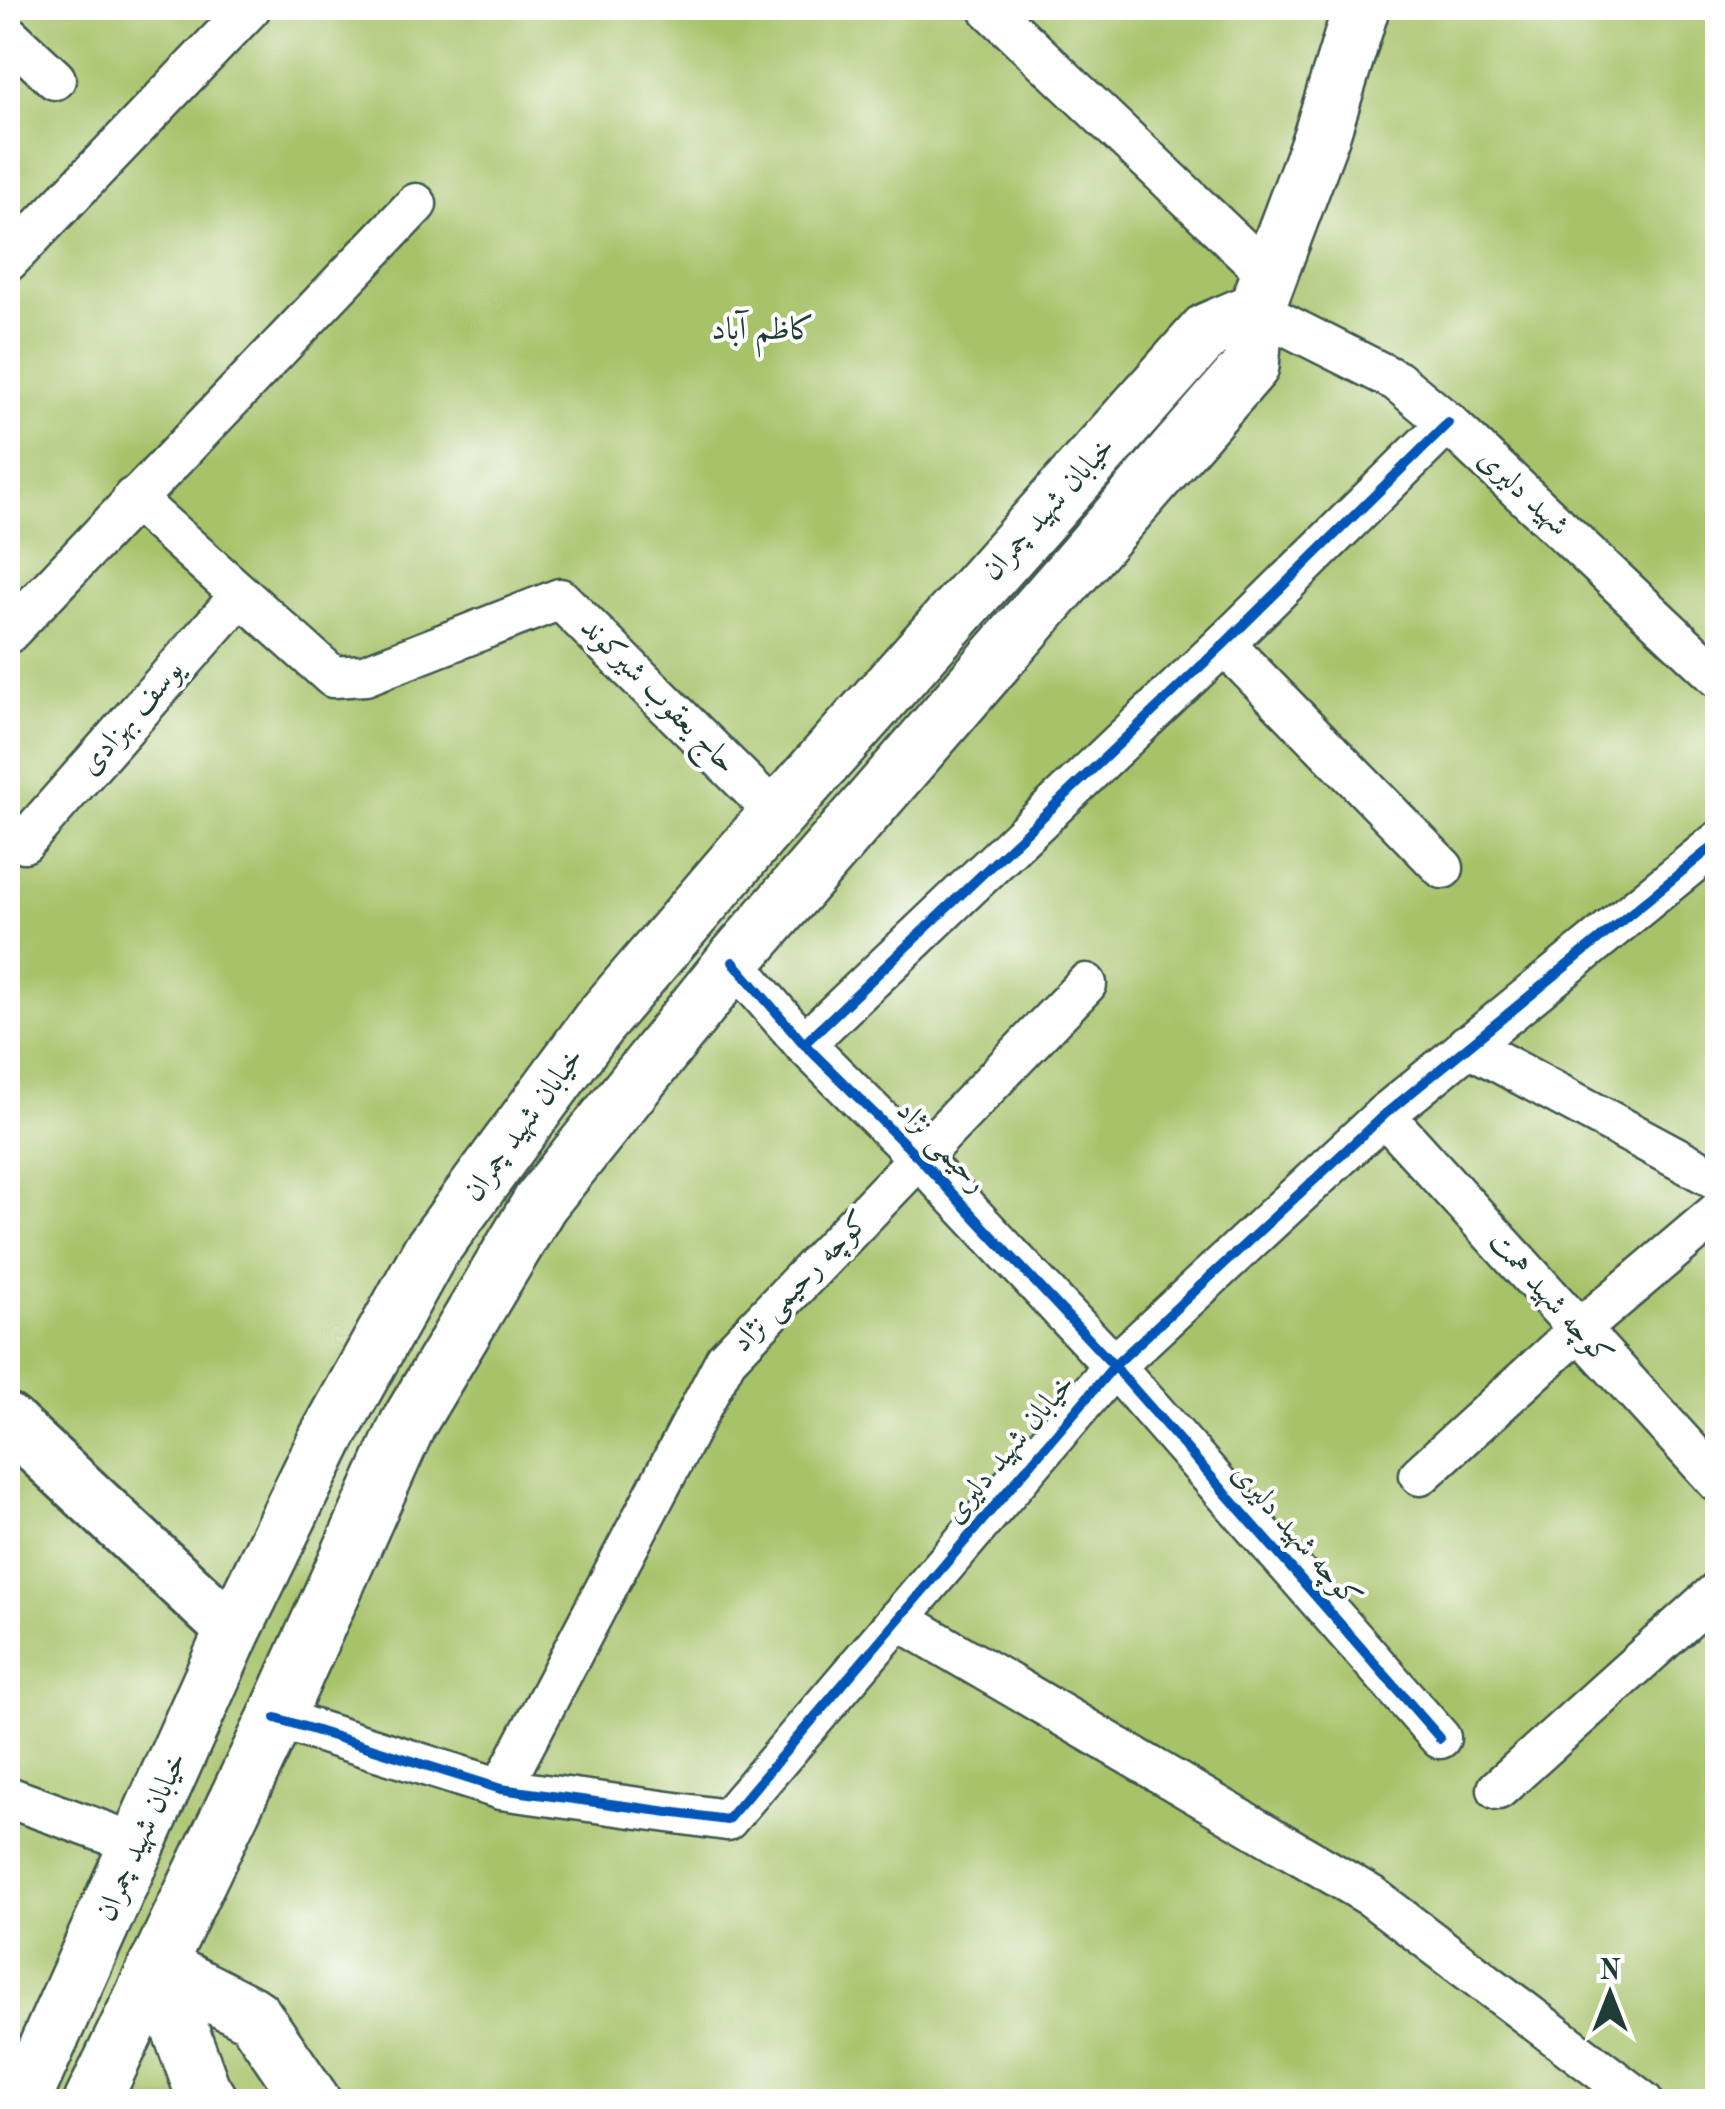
<svg xmlns="http://www.w3.org/2000/svg" width="1725" height="2109" font-family="'Old Standard TT',Amiri,serif">
<style>
.green{fill:#a7c36a;stroke:#63804f;stroke-width:2.5}
.lines{fill:none;stroke-linecap:round;stroke-linejoin:round}
.minor-casing{stroke:#3e564b;stroke-width:45}
.tertiary-casing{stroke:#3e564b;stroke-width:58}
.secondary-casing{stroke:#3e564b;stroke-width:60}
.minor{stroke:#fff;stroke-width:40}
.tertiary{stroke:#fff;stroke-width:52}
.secondary{stroke:#fff;stroke-width:55}
.cycleway-casing{stroke:#fff;stroke-width:16}
.cycleway{stroke:#0057b8;stroke-width:10}
.labels{text-anchor:middle;dominant-baseline:central;stroke-width:8;stroke-linejoin:round;paint-order:stroke}
.street-label{font-size:30px;fill:#1f3d34;stroke:#fff}
.neighbourhood-label{font-size:32px;fill:#1f3d34;stroke:#fff}
</style>
<rect width="100%" height="100%" fill="#fff"/>
<filter id="ink" filterUnits="userSpaceOnUse"><feTurbulence type="fractalNoise" baseFrequency=".01" numOctaves="2"/><feDisplacementMap in="SourceGraphic" scale="20" xChannelSelector="R" yChannelSelector="G"/><feConvolveMatrix kernelMatrix="1 2 1 2 8 2 1 2 1" color-interpolation-filters="sRGB"/></filter>
<filter id="wash" filterUnits="userSpaceOnUse"><feTurbulence type="fractalNoise" baseFrequency=".0048" numOctaves="4" result="noise"/><feDisplacementMap in="SourceGraphic" scale="40" xChannelSelector="R" yChannelSelector="G"/><feGaussianBlur stdDeviation="2.25" result="paint"/><feColorMatrix in="noise" values="0 0 0 0 0 0 0 0 0 0 0 0 0 0 0 0 0 1.4 0 .05"/><feComposite in="paint" operator="in"/></filter>
<g filter="url(#wash)">
<rect width="100%" height="100%" fill="#f1e6cc"/>
<rect class="green" x="8" y="8" width="1709" height="2093"/>
</g>
<g filter="url(#ink)">
<g class="lines">
<g class="minor-casing">
<g id="minor">
<path d="M 989,8 L 1269,275"/>
<path d="M 8,35 L 55,79"/>
<path d="M 8,261 L 250,8"/>
<path d="M 1256,310 L 1397,381 L 1448,423 L 1718,677"/>
<path d="M 133,498 L 333,677 L 365,675 L 560,599 L 777,814"/>
<path d="M 8,633 L 416,204"/>
<path d="M 1224,644 L 1443,868"/>
<path d="M 24,842 L 241,595"/>
<path d="M 733,962 L 804,1044 L 919,1158 L 1114,1366 L 1440,1738"/>
<path d="M 804,1044 L 1224,644 L 1448,423"/>
<path d="M 1467,1045 L 1718,1180"/>
<path d="M 1384,1115 L 1718,1482"/>
<path d="M 1420,1475 L 1579,1330 L 1718,1212"/>
<path d="M 898,1619 L 1371,1896 L 1643,2102"/>
<path d="M 276,1718 L 501,1789 L 727,1820 L 1114,1366 L 1384,1115 L 1718,842"/>
<path d="M 501,1789 L 726,1359 L 1086,984"/>
<path d="M 1498,1789 L 1718,1591"/>
<path d="M 8,1797 L 140,1845"/>
</g>
</g>
<g class="tertiary-casing">
<path id="tertiary" d="M 8,1421 L 233,1631"/>
</g>
<g class="secondary-casing">
<g id="secondary">
<path d="M 157,1966 L 254,2016 L 313,2102"/>
<path d="M 157,1966 L 202,2089 L 210,2102"/>
<path d="M 22,2102 L 233,1631 L 327,1438 L 430,1252 L 599,1022 L 777,814 L 1207,331 L 1256,310"/>
<path d="M 92,2102 L 276,1718 L 408,1424 L 540,1203 L 733,962 L 1251,366 L 1256,310 L 1321,137 L 1361,8"/>
</g>
</g>
<use href="#minor" class="minor"/>
<use href="#tertiary" class="tertiary"/>
<use href="#secondary" class="secondary"/>
<g class="cycleway-casing">
<g id="cycleway">
<path d="M 733,962 L 804,1044 L 919,1158 L 1114,1366 L 1440,1738"/>
<path d="M 804,1044 L 1224,644 L 1448,423"/>
<path d="M 276,1718 L 501,1789 L 727,1820 L 1114,1366 L 1384,1115 L 1718,842"/>
</g>
</g>
<use href="#cycleway" class="cycleway"/>
</g>
</g>
<g class="labels">
<g class="street-label">
<text transform="translate(1523 493) rotate(43)">شهید دلیری</text>
<text transform="translate(1049 509) rotate(-48)">خیابان شهید چمران</text>
<text transform="translate(658 696) rotate(45)">حاج یعقوب شیرکوند</text>
<text transform="translate(132 718) rotate(-49)">یوسف بهزادی</text>
<text transform="translate(524 1125) rotate(-54)">خیابان شهید چمران</text>
<text transform="translate(941 1147) rotate(46)">رحیمی نژاد</text>
<text transform="translate(801 1282) rotate(-46)">کوچه رحیمی نژاد</text>
<text transform="translate(1550 1299) rotate(48)">کوچه شهید همت</text>
<text transform="translate(1010 1449) rotate(-50)">خیابان شهید دلیری</text>
<text transform="translate(1296 1536) rotate(49)">کوچه شهید دلیری</text>
<text transform="translate(142 1837) rotate(-66)">خیابان شهید چمران</text>
</g>
<g class="neighbourhood-label">
<text x="763" y="331">کاظم آباد</text>
</g>
</g>
<rect width="1725" height="2109" fill="none" stroke="#fff" stroke-width="40"/>
<g transform="translate(1610 1994)" stroke="#ffffff" stroke-width="8" paint-order="stroke">
<path d="M0-8L18 38L0 25L-18 38Z" fill="#1f3d34"/>
<text y="-15" font-size="28" font-weight="bold" text-anchor="middle" fill="#1f3d34">N</text>
</g>
</svg>
